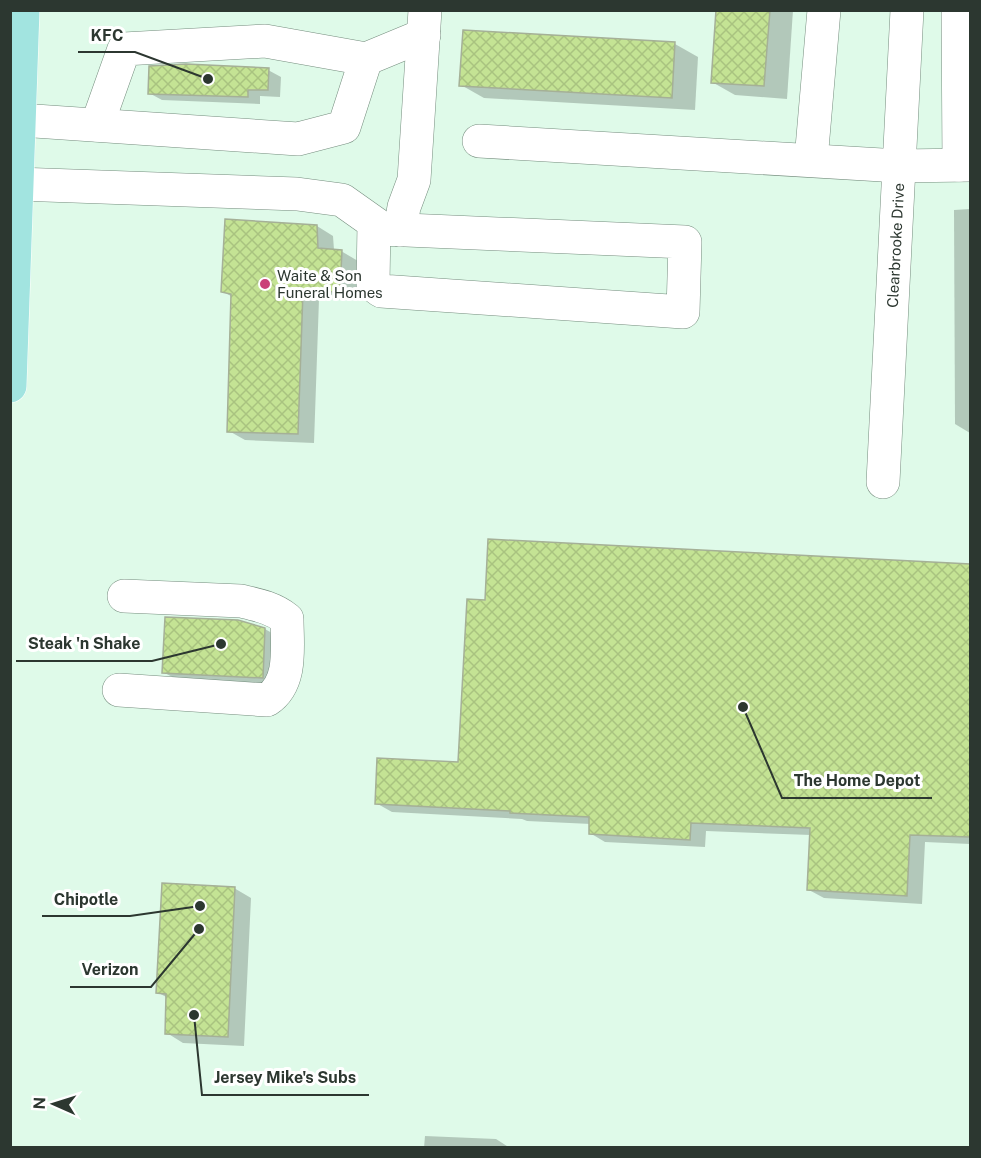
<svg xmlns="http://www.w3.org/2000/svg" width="981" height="1158" font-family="'Public Sans',sans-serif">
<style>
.shadow{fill:#0003}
.building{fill:url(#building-cross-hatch);stroke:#a5b097;stroke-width:1.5}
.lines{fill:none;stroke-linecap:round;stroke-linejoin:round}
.minor-casing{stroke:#758d7e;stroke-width:34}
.major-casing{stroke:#fff;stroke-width:34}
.minor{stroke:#fff;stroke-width:33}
.major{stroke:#a2e4e0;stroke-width:33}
.poi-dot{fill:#ca4078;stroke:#fff;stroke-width:2}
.labels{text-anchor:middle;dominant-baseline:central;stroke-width:6;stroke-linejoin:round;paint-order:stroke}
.street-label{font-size:15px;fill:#2c3730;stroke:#fff}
.poi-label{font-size:15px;fill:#2c3730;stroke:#fff;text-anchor:start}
.leader{fill:none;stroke:#2c3730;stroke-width:2}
.callout-dot{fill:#2c3730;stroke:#fff;stroke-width:2}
.callout-label{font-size:16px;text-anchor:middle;font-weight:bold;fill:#2c3730;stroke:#fff;stroke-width:6;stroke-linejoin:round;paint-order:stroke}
</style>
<defs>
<pattern id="building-cross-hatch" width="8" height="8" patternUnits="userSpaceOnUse" patternTransform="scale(1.5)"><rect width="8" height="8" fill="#c4e394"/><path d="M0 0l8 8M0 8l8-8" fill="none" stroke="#a9c380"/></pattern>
</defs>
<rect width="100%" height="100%" fill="#dffae9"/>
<g class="shadow">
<path d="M 717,10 L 793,10 L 787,99 L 735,95 L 712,82 Z"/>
<path d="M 464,32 L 675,44 L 698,57 L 695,110 L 484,98 L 461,85 Z"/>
<path d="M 268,70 L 281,77 L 280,97 L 260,96 L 260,104 L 162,100 L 149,93 Z"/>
<path d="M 970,209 L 970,433 L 955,424 L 954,210 Z"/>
<path d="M 317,226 L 333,236 L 334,250 L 341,251 L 358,261 L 356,300 L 319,299 L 314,443 L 245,440 L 229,431 L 233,297 L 223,292 Z"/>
<path d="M 489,541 L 970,566 L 970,844 L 925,842 L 922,904 L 824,898 L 809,890 L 811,835 L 706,831 L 705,847 L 605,842 L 590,833 L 591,824 L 527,821 L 522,819 L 392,812 L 376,803 L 460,763 L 486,602 Z"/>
<path d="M 265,629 L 277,636 L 274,685 L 176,679 L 163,672 Z"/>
<path d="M 234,888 L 251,898 L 244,1046 L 183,1043 L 167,1033 L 168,998 L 157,992 Z"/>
<path d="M 425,1136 L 496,1139 L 510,1148 L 424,1148 Z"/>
</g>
<g class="building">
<path d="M 716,10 L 770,10 L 764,86 L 711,83 Z"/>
<path d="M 463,30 L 675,42 L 672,98 L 459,86 Z"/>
<path d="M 186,64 L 269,68 L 268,90 L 248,90 L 248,97 L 148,94 L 149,66 Z"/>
<path d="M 225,219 L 317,225 L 318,248 L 342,250 L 340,292 L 303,291 L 298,434 L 227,432 L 231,294 L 221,292 Z"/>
<path d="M 488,539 L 970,564 L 970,837 L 910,835 L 907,896 L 807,890 L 810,828 L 691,823 L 690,840 L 589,834 L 589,817 L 510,813 L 510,811 L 375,804 L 377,758 L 458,762 L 467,599 L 485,600 Z"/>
<path d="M 165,617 L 238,620 L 265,628 L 263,678 L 162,673 Z"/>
<path d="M 162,883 L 235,887 L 228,1037 L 165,1034 L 166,994 L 156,993 Z"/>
</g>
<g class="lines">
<g class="minor-casing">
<g id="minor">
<path d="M 958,10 L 959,165"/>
<path d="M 20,120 L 298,139 L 344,127 L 366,59"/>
<path d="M 97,125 L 124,49 L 265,41 L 366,59 L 424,35"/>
<path d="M 479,141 L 899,166 L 970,165"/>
<path d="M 811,160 L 824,10"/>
<path d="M 17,184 L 297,194 L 342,200 L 383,229 L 685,242 L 683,312 L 381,291 L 373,285 L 374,223"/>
<path d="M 400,230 L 404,207 L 414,180 L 425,10"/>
<path id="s1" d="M 883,482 L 907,10"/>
<path d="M 119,690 L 267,700 C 293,683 287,646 287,619 C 273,608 258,605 241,601 L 124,596"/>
</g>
</g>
<g class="major-casing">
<path id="major" d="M 10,386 L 23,10"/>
</g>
<use href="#minor" class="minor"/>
<use href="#major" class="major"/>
</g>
<circle class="poi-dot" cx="265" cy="284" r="6"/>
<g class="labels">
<g class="street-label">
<text stroke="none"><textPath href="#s1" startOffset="237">Clearbrooke Drive</textPath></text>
</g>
<g class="poi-label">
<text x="277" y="275">Waite &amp; Son<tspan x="277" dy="17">Funeral Homes</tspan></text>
</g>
</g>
<path class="leader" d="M208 79L135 52H78M221 644L152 661H16M743 707L782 798H932M200 906L130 916H42M199 929L151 987H70M194 1015L202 1095H369"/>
<g class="callout-dot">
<circle cx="208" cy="79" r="6"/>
<circle cx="221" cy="644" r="6"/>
<circle cx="743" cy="707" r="6"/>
<circle cx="200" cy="906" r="6"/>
<circle cx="199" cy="929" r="6"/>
<circle cx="194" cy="1015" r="6"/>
</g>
<g class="callout-label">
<text x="107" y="41">KFC</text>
<text x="84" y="649">Steak 'n Shake</text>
<text x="857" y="786">The Home Depot</text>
<text x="86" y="905">Chipotle</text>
<text x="110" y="975">Verizon</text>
<text x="285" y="1083">Jersey Mike's Subs</text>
</g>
<rect width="981" height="1158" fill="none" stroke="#2c3730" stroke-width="24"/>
<g transform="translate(54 1104) rotate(273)" stroke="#ffffff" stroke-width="4.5" paint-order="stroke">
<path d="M0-4.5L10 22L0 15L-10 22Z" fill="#2c3730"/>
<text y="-9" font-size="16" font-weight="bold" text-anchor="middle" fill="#2c3730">N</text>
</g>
</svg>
